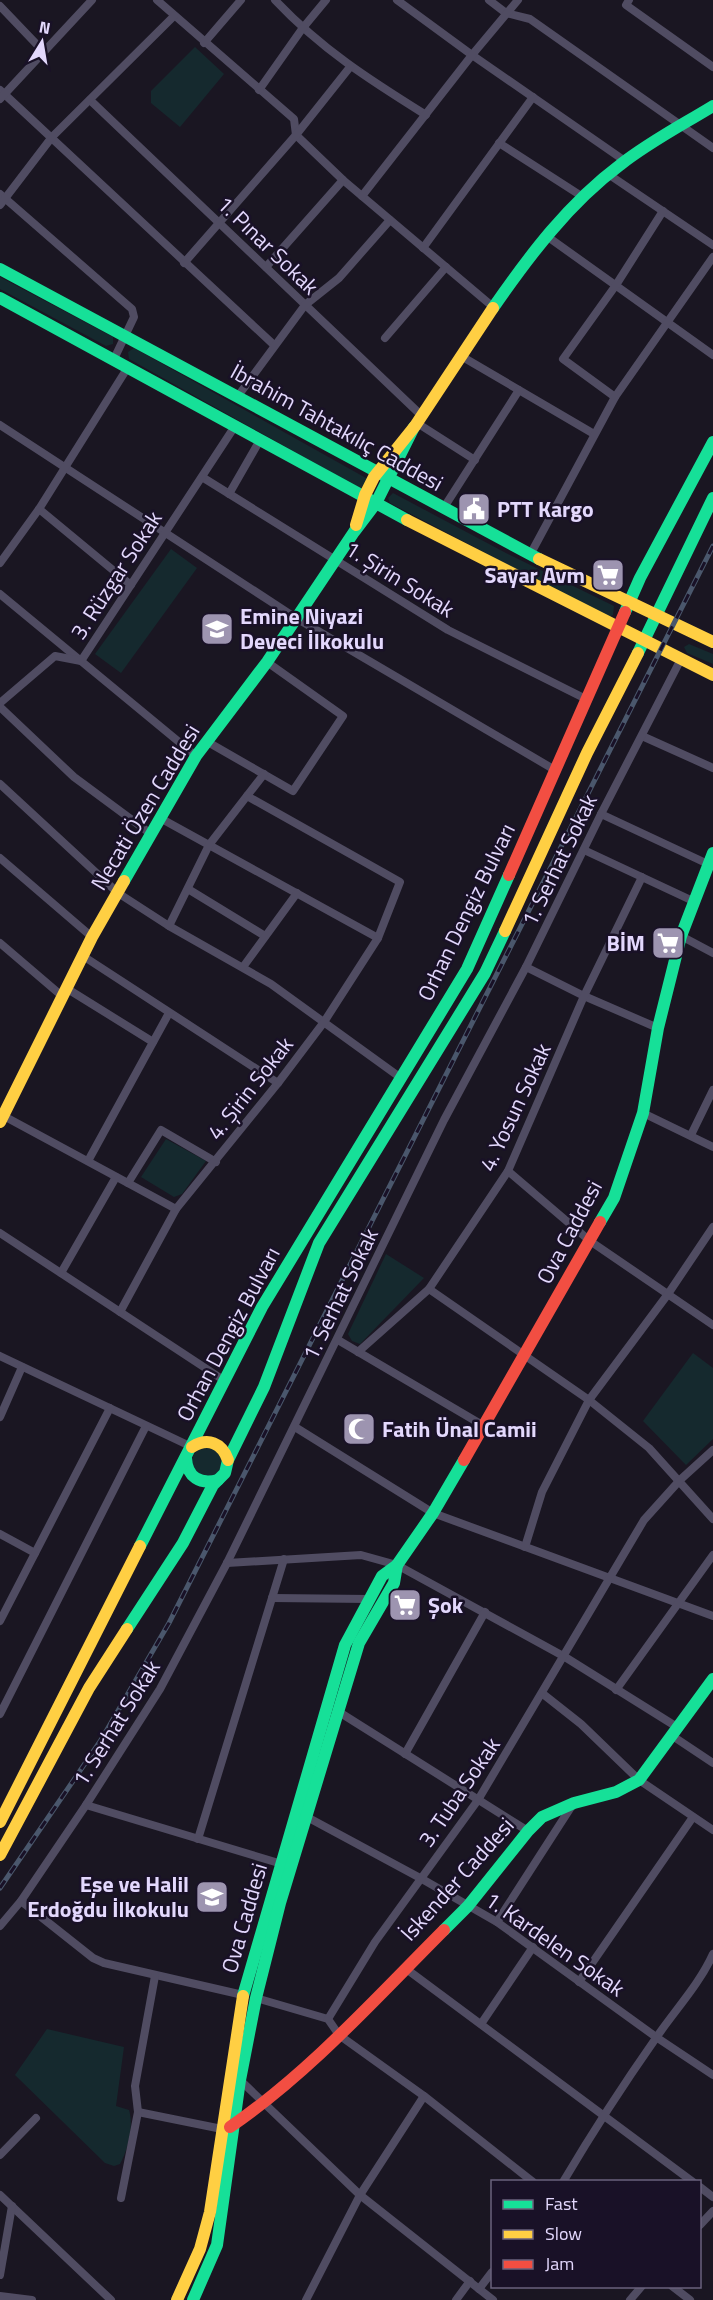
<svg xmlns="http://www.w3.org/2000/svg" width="713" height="2300" font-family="'Titillium Web',sans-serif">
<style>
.green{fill:#15292e}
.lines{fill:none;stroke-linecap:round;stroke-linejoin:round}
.street{stroke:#504c62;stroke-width:8}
.fast{stroke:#16e098;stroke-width:12}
.slow{stroke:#ffcf43;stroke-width:12}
.jam{stroke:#f24e42;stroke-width:12}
.rail-casing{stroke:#4a576c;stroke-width:5}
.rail{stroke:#191127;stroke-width:3;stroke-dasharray:9;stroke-linecap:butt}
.labels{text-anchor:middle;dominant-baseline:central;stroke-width:5;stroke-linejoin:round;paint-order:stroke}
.street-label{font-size:22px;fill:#e3d8fd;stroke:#191127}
.poi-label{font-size:22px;font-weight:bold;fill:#e3d8fd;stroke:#191127;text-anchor:start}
</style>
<rect width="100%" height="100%" fill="#1a1622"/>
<g class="green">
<path d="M 195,47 L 224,74 L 180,127 L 151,103 L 151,91 Z"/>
<path d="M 0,277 L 113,337 L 113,344 L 106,346 L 0,289 Z"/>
<path d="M 134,348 L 366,478 L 367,482 L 362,488 L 359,488 L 129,359 L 128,352 Z"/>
<path d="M 393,493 L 506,553 L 614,606 L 613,615 L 608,617 L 390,503 L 388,498 Z"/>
<path d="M 171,549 L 197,568 L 121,673 L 95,654 Z"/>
<path d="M 689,644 L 713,654 L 713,664 L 687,653 L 684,647 Z"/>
<path d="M 166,1139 L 206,1161 L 182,1194 L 174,1197 L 141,1177 Z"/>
<path d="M 386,1254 L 424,1278 L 360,1344 L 352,1341 L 348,1334 Z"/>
<path d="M 693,1353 L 713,1368 L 713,1439 L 686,1465 L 643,1421 Z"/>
<circle cx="207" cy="1462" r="15"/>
<path d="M 47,2029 L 124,2047 L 116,2106 L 129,2110 C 134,2125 128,2150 120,2164 L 114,2166 L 105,2163 L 15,2075 Z"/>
</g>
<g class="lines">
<g class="street">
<path d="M 157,0 L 294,119 L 296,135 L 343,180 L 492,306"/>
<path d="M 275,0 C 321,49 370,80 426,115"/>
<path d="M 397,0 L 472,55 L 625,161"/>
<path d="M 489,0 L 506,13 L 530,19 L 713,148"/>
<path d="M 629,0 L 626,5 L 713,67"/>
<path d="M 0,6 L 44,52"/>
<path d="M 204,43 L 241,0"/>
<path d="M 0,90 L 274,345"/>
<path d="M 259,90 L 302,29 L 326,0"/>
<path d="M 0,99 L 92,0"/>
<path d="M 90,100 L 422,416"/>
<path d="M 499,143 L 583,197"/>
<path d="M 608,174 L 713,245"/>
<path d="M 0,194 L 132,309 L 134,317 L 114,359"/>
<path d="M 362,196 L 472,55 L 518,0"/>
<path d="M 0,205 L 52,137 L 174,16"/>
<path d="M 548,237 L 713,355"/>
<path d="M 423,248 L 533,97"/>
<path d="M 184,263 L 296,135 L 350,67"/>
<path d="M 266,267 L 343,180"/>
<path d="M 385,338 L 446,267"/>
<path d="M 461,356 L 594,434"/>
<path d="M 238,396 L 305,305 L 339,278 L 390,220"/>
<path d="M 615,397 L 563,359 L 616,285 L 663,211"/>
<path d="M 417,423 L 475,460"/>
<path d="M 0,425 L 296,618 L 555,770"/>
<path d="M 202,477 L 448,630 L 586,699"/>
<path d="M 229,494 L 260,440"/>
<path d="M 39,509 L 131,585"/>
<path d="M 443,509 L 519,390"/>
<path d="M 530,555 L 615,397 L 713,257"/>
<path d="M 0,563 L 39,509 L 128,367"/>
<path d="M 0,594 L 196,756"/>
<path d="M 0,703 L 55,656 L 81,661 L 235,426"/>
<path d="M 0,707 L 74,777 L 151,834"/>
<path d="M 642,736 L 713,768"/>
<path d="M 206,741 L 293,791 L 343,716 L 267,662"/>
<path d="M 0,784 L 118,893 L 169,926 L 271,984 L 401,1078"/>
<path d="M 601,814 L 708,864"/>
<path d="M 160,818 L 378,938"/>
<path d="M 584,850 L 693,901"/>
<path d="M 0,858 L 92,937"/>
<path d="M 188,889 L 265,936"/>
<path d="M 169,926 L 209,845 L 264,774"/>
<path d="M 681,936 L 713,953"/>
<path d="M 0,943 L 62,996"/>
<path d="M 83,956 L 278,1083"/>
<path d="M 243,967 L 297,893"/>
<path d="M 526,967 L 584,996 L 658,1028"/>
<path d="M 66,988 L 153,1042"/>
<path d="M 643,1113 L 713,1147"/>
<path d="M 0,1114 L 176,1209"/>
<path d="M 691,1135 L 713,1090"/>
<path d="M 88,1161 L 169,1013"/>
<path d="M 508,1171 L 590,1241 L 713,1325"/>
<path d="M 128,1183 L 161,1130 L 216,1162"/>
<path d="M 0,1233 L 225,1381"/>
<path d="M 61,1273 L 116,1177"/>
<path d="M 429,1289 L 589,1400 L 649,1448 L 713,1519"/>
<path d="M 120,1312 L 176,1209 L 278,1083 L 324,1022 L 378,938 L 400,882 L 247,796"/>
<path d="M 338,1340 L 484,1426"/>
<path d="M 358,1352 L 429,1289 L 508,1171 L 584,996 L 642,877"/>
<path d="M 0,1356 L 192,1447"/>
<path d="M 0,1417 L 22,1367"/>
<path d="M 295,1427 L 433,1513 L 713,1616"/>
<path d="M 0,1534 L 35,1553"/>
<path d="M 525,1547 L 542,1492 L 589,1400 L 668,1294 L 713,1227"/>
<path d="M 227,1563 L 361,1555 L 397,1565 L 565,1657 L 677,1727"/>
<path d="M 272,1598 L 370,1599"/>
<path d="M 0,1621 L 110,1408"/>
<path d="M 616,1690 L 713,1555"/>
<path d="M 543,1694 L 581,1724 L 639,1780 L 713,1830"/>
<path d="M 339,1712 L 528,1831"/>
<path d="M 0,1714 L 146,1426"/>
<path d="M 671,1735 L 713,1763"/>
<path d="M 405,1754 L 485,1612"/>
<path d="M 86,1805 L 282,1864"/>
<path d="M 307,1817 L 422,1879 L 497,1922 L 656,2037 L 713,2075"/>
<path d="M 198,1839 L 284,1559"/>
<path d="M 21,1901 L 93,1958 L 104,1963 L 243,1995"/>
<path d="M 497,1922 L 573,1804"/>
<path d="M 0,1926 L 21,1901 L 86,1805 L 160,1689 L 227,1563 L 444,1120 L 526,967 L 601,814 L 681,659"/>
<path d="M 405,1968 L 693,2182"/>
<path d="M 579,1982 L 693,1817"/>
<path d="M 256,1998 L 328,2019 L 339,2035 L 424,2096 L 533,2182"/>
<path d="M 328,2019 L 375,1942 L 478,1800 L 644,1520 L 680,1480 L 713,1450"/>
<path d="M 481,2024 L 533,1947"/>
<path d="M 240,2080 L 360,2195 L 493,2300"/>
<path d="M 138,2112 L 222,2129"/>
<path d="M 0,2155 L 36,2118"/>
<path d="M 563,2182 C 592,2133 623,2085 656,2038 C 675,2010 699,1985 713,1954"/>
<path d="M 700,2187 L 713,2197"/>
<path d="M 0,2195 L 111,2300"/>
<path d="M 121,2198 L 138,2112 L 135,2086 L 155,1976"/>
<path d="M 700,2225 L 713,2211"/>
<path d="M 0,2275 L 12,2206"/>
<path d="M 672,2286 L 690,2300"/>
<path d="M 479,2289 L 492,2272"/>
<path d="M 0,2296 L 32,2300"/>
<path d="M 306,2300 L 360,2195 L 424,2096"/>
<path d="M 456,2300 L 470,2281"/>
<path d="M 630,2300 L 642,2286"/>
</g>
<g class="fast">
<path d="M 0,269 L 539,559"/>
<path d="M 0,298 L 407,520"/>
<path d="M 493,308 C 529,256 569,203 620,165 C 649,142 682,125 713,106"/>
<path d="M 625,612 L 640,578 L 713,442"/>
<path d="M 638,653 L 713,498"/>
<path d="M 124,881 L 196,756 L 267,662 L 354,532 L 376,503 L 414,427"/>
<path d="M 600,1222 L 614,1198 L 643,1113 L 658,1028 L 681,936 L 713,853"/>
<path d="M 186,1458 C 187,1477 200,1485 218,1480"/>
<path d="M 140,1546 L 262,1307 L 467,969 L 509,875"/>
<path d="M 127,1629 L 183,1543 L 213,1485 L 225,1473 L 228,1460 L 264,1387 L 319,1243 L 485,973 L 505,931"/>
<path d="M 444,1930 L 468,1906 L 528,1831 L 542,1817 L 574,1803 L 616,1792 L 639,1780 L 713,1679"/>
<path d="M 243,1996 L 345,1645 L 382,1576 L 397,1565 L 433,1513 L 464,1460"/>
<path d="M 193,2300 L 217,2245 L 240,2080 L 256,1998 L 280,1903 L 359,1643 L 394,1583 L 397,1565"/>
</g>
<g class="slow">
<path d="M 407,520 L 713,675"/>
<path d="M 356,525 L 365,495 L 374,477 L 415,426 L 493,308"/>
<path d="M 539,559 L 713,642"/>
<path d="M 505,931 L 587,753 L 638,653"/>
<path d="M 0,1122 L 92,937 L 124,881"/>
<path d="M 192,1447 C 208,1437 222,1443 228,1460"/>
<path d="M 0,1822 L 140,1546"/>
<path d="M 0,1855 L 89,1688 L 127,1629"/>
<path d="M 177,2300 L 200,2249 L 210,2212 L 243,1996"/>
</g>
<g class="jam">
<path d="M 509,875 L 625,612"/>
<path d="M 464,1460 L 600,1222"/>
<path d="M 230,2127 C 309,2073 376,1998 444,1930"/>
</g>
<g class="rail-casing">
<path id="rail" d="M 0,1888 L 101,1740 L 169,1623 L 713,546"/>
</g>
<use href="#rail" class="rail"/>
</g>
<defs>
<g id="civic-square" transform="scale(1.725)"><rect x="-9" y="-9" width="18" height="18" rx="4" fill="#9d94b0" stroke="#191127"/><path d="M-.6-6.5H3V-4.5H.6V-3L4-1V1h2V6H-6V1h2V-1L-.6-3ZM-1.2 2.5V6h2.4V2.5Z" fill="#fff"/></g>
<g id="supermarket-square" transform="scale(1.725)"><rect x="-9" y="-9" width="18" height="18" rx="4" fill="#9d94b0" stroke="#191127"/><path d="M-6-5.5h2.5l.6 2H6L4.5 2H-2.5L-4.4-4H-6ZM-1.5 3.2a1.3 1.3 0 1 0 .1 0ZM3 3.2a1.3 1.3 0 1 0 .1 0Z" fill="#fff"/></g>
<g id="school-square" transform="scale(1.725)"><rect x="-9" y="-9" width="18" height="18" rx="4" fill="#9d94b0" stroke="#191127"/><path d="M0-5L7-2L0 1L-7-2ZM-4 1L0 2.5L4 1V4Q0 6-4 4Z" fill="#fff"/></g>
<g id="mosque-square" transform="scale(1.725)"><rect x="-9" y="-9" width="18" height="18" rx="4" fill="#9d94b0" stroke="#191127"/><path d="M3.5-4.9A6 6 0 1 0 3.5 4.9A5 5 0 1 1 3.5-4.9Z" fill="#fff"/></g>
</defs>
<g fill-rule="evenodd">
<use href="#civic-square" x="474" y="509"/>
<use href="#supermarket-square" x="608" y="575"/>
<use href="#school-square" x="217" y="629"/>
<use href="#supermarket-square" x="668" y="943"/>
<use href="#mosque-square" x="359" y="1429"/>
<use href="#supermarket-square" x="405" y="1605"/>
<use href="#school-square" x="212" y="1897"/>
</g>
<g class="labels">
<g class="street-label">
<text transform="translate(268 245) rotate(44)">1. Pınar Sokak</text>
<text transform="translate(337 427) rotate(29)">İbrahim Tahtakılıç Caddesi</text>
<text transform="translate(116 575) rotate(-57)">3. Rüzgar Sokak</text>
<text transform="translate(400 579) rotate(32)">1. Şirin Sokak</text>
<text transform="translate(145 807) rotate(-59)">Necati Özen Caddesi</text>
<text transform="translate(559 860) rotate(-64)">1. Serhat Sokak</text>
<text transform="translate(466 912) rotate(-64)">Orhan Dengiz Bulvarı</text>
<text transform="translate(250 1088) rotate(-52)">4. Şirin Sokak</text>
<text transform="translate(515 1107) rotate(-65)">4. Yosun Sokak</text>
<text transform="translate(569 1232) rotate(-62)">Ova Caddesi</text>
<text transform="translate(340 1294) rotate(-64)">1. Serhat Sokak</text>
<text transform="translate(228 1334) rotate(-62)">Orhan Dengiz Bulvarı</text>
<text transform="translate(116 1723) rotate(-58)">1. Serhat Sokak</text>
<text transform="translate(459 1792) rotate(-56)">3. Tuba Sokak</text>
<text transform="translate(457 1879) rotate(-48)">İskender Caddesi</text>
<text transform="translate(244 1918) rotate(-74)">Ova Caddesi</text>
<text transform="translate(555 1944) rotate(35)">1. Kardelen Sokak</text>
</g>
<g class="poi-label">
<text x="497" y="509">PTT Kargo</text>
<text x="585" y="575" text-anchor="end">Sayar Avm</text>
<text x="240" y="616">Emine Niyazi<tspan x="240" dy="25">Deveci İlkokulu</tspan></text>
<text x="645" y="943" text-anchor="end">BİM</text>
<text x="382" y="1429">Fatih Ünal Camii</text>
<text x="428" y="1605">Şok</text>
<text x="189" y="1884" text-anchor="end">Eşe ve Halil<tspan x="189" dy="25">Erdoğdu İlkokulu</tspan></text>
</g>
</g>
<rect x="491" y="2180" width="210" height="108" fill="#191127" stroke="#6a617d" stroke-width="1.5"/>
<rect x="503" y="2200" width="30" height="9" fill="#16e098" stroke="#6a617d" stroke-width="1.5"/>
<text x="545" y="2210" font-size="18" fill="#e3d8fd">Fast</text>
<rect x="503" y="2230" width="30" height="9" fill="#ffcf43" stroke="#6a617d" stroke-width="1.5"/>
<text x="545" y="2240" font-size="18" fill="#e3d8fd">Slow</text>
<rect x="503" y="2260" width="30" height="9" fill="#f24e42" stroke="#6a617d" stroke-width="1.5"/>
<text x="545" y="2270" font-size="18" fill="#e3d8fd">Jam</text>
<g transform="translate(42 42) rotate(11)" stroke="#191127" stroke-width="4.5" paint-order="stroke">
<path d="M0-4.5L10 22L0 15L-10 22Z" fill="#e3d8fd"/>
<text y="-9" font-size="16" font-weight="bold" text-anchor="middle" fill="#e3d8fd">N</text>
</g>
</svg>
